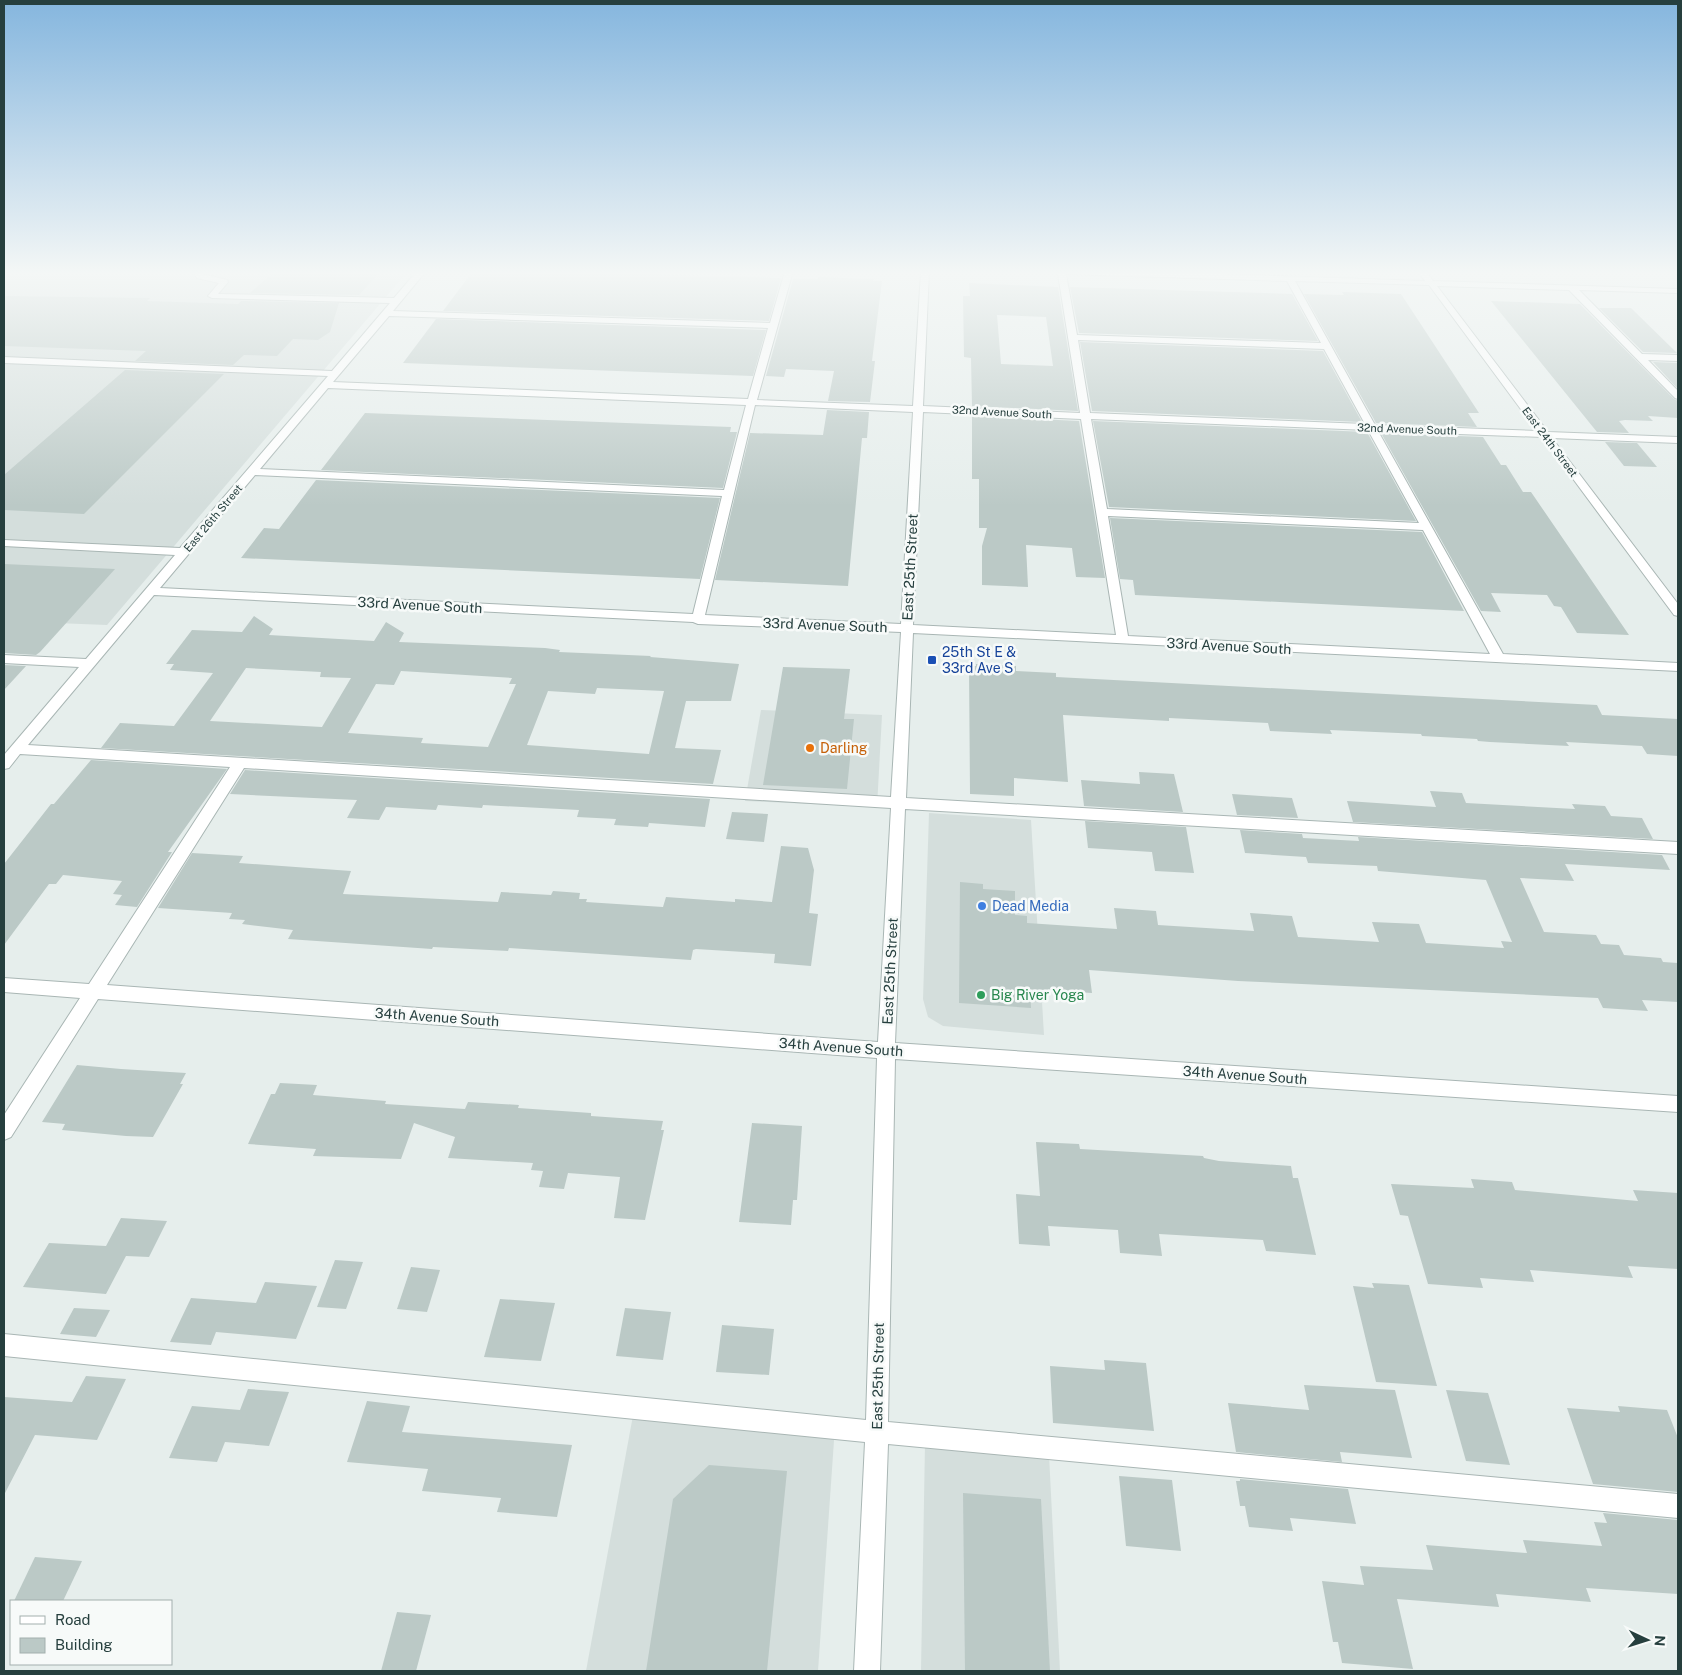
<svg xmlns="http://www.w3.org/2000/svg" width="1682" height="1675" font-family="'Public Sans',sans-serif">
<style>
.built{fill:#d4dedc}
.building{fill:#bbc9c6;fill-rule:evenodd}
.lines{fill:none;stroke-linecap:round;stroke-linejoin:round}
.minor-casing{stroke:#a9b6b4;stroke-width:2}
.minor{fill:#fff;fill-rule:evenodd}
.transit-dot{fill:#1a4fb4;stroke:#f7faf9;stroke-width:2}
.food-dot{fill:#e8710a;stroke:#f7faf9;stroke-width:2}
.shop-dot{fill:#3f7fe0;stroke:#f7faf9;stroke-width:2}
.leisure-dot{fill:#2e9e5b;stroke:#f7faf9;stroke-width:2}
.labels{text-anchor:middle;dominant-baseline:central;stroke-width:5;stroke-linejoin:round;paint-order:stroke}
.far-street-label{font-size:11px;fill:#263f3e;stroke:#f7faf9}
.street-label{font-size:14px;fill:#263f3e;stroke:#f7faf9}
.transit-label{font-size:14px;fill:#164399;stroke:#f7faf9;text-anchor:start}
.food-label{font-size:14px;fill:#c56008;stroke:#f7faf9;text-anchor:start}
.shop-label{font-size:14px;fill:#366cbe;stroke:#f7faf9;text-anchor:start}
.leisure-label{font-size:14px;fill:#27864d;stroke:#f7faf9;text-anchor:start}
</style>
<rect width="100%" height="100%" fill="#e6eeec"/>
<g class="built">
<path d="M 4,271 L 408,271 L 107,625 L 4,621 Z"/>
<path d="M 761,710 L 882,715 L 877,807 L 745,801 Z"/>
<path d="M 929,813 L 1031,820 L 1044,1035 L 943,1026 L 928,1017 L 923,999 Z"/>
<path d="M 634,1410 L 835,1426 L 818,1671 L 586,1671 Z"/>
<path d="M 925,1444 L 1049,1455 L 1060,1671 L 921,1671 Z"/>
</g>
<g class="building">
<path d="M 275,271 L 381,271 L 359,295 L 250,293 Z"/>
<path d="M 473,271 L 557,271 L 781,278 L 769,321 L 443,311 Z"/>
<path d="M 818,277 L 874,279 L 873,281 L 882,281 L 872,361 L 875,361 L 870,402 L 828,401 L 834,371 L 786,369 L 784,377 L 766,376 L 793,279 L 818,279 Z"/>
<path d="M 969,283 L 1058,287 L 1078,411 L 972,406 L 971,358 L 964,357 L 963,296 L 970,296 ZM 997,315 L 1046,317 L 1053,366 L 1001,364 Z"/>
<path d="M 1070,287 L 1292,294 L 1318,341 L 1079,333 Z"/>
<path d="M 1342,292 L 1401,294 L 1479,413 L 1468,413 L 1477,427 L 1376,423 L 1304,294 L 1344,295 Z"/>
<path d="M 4,296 L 150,298 L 147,301 L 238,304 L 241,301 L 339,303 L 330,332 L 318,340 L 293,339 L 277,356 L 244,355 L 233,365 L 135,361 L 146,351 L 4,346 Z"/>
<path d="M 1491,301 L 1580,304 L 1674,399 L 1678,401 L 1678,418 L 1648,416 L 1653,421 L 1625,420 L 1619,421 L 1629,433 L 1597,432 Z"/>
<path d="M 1599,308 L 1631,308 L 1677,353 L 1643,352 Z"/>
<path d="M 436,319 L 766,330 L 753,376 L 403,363 Z"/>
<path d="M 1080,342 L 1323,351 L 1362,422 L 1092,411 Z"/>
<path d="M 1653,362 L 1678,363 L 1678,389 Z"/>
<path d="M 125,370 L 224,374 L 84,514 L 4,510 L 4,475 Z"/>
<path d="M 827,410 L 869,412 L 867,438 L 862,438 L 848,586 L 715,580 L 750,433 L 823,435 Z"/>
<path d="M 365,413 L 731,427 L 730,432 L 737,432 L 723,488 L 321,470 Z"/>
<path d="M 972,416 L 1079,421 L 1105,578 L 1076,577 L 1072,548 L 1026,545 L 1028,587 L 982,585 L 982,546 L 987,528 L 979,528 L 979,479 L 972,479 Z"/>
<path d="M 1093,421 L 1367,432 L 1416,521 L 1109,507 Z"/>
<path d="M 1381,433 L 1483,437 L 1501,465 L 1506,465 L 1523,492 L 1531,492 L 1629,635 L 1577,633 L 1561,607 L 1554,606 L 1547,595 L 1491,593 L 1501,612 L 1481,611 Z"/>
<path d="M 1605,442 L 1637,443 L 1657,467 L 1624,466 Z"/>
<path d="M 316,480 L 720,498 L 700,579 L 241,558 L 264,528 L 279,529 Z"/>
<path d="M 1110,518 L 1422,532 L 1464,611 L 1135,595 L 1133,580 L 1120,579 Z"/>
<path d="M 4,564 L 115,569 L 40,652 L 36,655 L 4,653 Z"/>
<path d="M 254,616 L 273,629 L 269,635 L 374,641 L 386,622 L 404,633 L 399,642 L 545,648 L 560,650 L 559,652 L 651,656 L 650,657 L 739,664 L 731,701 L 686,701 L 675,748 L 721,750 L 713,784 L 101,748 L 120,723 L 174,726 L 213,673 L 170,670 L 174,664 L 166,664 L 192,630 L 242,632 ZM 246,668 L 321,672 L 320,677 L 351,678 L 322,727 L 210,721 ZM 401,671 L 512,678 L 509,684 L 516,684 L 488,747 L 421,743 L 423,738 L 348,733 L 376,684 L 394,685 ZM 597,688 L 664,691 L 649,754 L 527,745 L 548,691 L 595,694 Z"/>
<path d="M 976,664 L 1016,666 L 1016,671 L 1056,673 L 1056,677 L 1597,705 L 1602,715 L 1678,719 L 1678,756 L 1647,754 L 1642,746 L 1566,742 L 1569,746 L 1490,742 L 1478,741 L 1477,739 L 1422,736 L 1421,734 L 1330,730 L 1332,734 L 1270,731 L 1268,723 L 1169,718 L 1169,721 L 1063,715 L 1068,782 L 1014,778 L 1014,796 L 970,794 L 969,666 L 976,666 Z"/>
<path d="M 4,665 L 26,666 L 4,690 Z"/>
<path d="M 783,667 L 850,669 L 844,719 L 854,719 L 847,789 L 763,785 Z"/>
<path d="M 91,760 L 227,769 L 168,852 L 172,852 L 137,907 L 115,905 L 122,895 L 113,894 L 122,881 L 63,875 L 56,884 L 49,884 L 4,945 L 4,864 L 51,804 L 54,804 Z"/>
<path d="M 245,770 L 710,799 L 705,827 L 649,823 L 648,827 L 614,825 L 616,819 L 577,817 L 579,810 L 483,805 L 482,808 L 438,805 L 436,810 L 386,807 L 379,820 L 347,818 L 357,800 L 230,794 Z"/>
<path d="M 1139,772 L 1174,774 L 1183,812 L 1084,806 L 1081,780 L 1140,784 Z"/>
<path d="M 1430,791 L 1462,793 L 1466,803 L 1575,809 L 1572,804 L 1605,806 L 1611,816 L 1642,818 L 1653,839 L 1353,822 L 1347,801 L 1436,807 Z"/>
<path d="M 1232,794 L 1292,798 L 1298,818 L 1237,815 Z"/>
<path d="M 732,812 L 768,814 L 764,842 L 726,839 Z"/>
<path d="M 1085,821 L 1186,827 L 1194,873 L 1155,871 L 1152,852 L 1088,848 Z"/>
<path d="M 1240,830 L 1302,834 L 1303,838 L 1359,841 L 1358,837 L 1662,855 L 1670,870 L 1565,864 L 1574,881 L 1520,878 L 1544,932 L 1596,935 L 1601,944 L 1619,945 L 1624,955 L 1661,958 L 1663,962 L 1678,963 L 1678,1002 L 1642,1000 L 1648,1011 L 1603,1008 L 1598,998 L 1238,981 L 1089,970 L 1092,993 L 1030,989 L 1031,1008 L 959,1003 L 960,882 L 983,884 L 983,889 L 1015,891 L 1015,915 L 1027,916 L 1027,923 L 1117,929 L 1114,908 L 1156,911 L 1158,925 L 1254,931 L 1250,913 L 1292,916 L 1298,937 L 1379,942 L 1372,922 L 1419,924 L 1426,943 L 1504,948 L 1501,941 L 1512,942 L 1486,880 L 1378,871 L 1377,866 L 1308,863 L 1306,857 L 1245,853 Z"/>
<path d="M 781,846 L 808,848 L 814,870 L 809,913 L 818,914 L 811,966 L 774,963 L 775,954 L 696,949 L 693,950 L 691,960 L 509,948 L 508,951 L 433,947 L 432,949 L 288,939 L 293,930 L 242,924 L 245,920 L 229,919 L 232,913 L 158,908 L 192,853 L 243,856 L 239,863 L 351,871 L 343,894 L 498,902 L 501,892 L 551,895 L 553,891 L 580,893 L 579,899 L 587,899 L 586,902 L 663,907 L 666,897 L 735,902 L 735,899 L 772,902 Z"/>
<path d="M 77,1065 L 121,1069 L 186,1073 L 180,1084 L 183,1084 L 153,1137 L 126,1136 L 62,1130 L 65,1124 L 42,1122 Z"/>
<path d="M 280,1083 L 317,1085 L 313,1095 L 386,1101 L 385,1104 L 465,1109 L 468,1102 L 519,1105 L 518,1108 L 591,1113 L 591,1116 L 663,1121 L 661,1130 L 664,1130 L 645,1220 L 614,1218 L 620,1177 L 568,1173 L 564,1189 L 539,1187 L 543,1171 L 531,1170 L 533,1163 L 448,1158 L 455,1137 L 414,1123 L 401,1159 L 313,1156 L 316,1149 L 248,1144 L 271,1094 L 275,1094 Z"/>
<path d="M 752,1123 L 802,1126 L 797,1200 L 793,1200 L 791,1225 L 739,1222 Z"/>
<path d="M 1036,1142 L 1079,1144 L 1080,1149 L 1203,1156 L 1204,1158 L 1219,1161 L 1291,1166 L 1293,1178 L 1298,1178 L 1316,1255 L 1266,1251 L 1263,1240 L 1159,1234 L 1162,1256 L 1120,1253 L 1118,1230 L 1048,1226 L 1050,1246 L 1019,1244 L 1016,1194 L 1040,1196 Z"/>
<path d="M 1471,1179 L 1512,1182 L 1515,1190 L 1638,1201 L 1633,1190 L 1678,1193 L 1678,1269 L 1628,1266 L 1633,1278 L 1530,1270 L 1534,1282 L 1480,1278 L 1483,1288 L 1428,1284 L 1408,1216 L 1400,1215 L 1391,1184 L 1474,1188 Z"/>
<path d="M 121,1218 L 167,1221 L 149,1257 L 126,1256 L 106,1294 L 23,1287 L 49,1243 L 106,1246 Z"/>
<path d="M 335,1260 L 363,1262 L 346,1309 L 317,1307 Z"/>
<path d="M 411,1267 L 440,1270 L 427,1312 L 397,1309 Z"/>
<path d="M 265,1282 L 317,1286 L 296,1339 L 216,1332 L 211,1345 L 170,1342 L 191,1298 L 256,1303 Z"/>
<path d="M 1372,1283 L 1409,1285 L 1437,1386 L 1376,1382 L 1353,1286 L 1374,1288 Z"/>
<path d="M 500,1299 L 555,1303 L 541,1361 L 484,1357 Z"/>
<path d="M 74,1308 L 110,1310 L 96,1337 L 60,1334 Z"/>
<path d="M 625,1308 L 671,1312 L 663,1360 L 616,1356 Z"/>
<path d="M 722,1325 L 774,1329 L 769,1375 L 716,1372 Z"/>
<path d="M 1104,1360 L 1146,1363 L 1154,1431 L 1053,1423 L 1050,1366 L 1105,1370 Z"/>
<path d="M 86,1376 L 126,1379 L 97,1440 L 35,1435 L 4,1495 L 4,1397 L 72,1402 Z"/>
<path d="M 1304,1385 L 1395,1390 L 1412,1458 L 1340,1452 L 1342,1462 L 1236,1452 L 1228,1403 L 1309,1410 Z"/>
<path d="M 248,1389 L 289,1392 L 269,1446 L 225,1442 L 217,1462 L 169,1458 L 192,1406 L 240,1410 Z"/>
<path d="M 1446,1390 L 1488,1393 L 1510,1465 L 1466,1461 Z"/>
<path d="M 367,1401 L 410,1406 L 402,1432 L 572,1445 L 557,1517 L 497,1512 L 501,1498 L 422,1491 L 428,1469 L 347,1462 Z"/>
<path d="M 1618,1406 L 1667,1410 L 1678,1438 L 1678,1492 L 1593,1484 L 1567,1408 L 1620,1412 Z"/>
<path d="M 709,1465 L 787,1471 L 767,1671 L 646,1671 L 673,1499 Z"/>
<path d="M 1119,1476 L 1172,1480 L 1181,1551 L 1126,1546 Z"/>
<path d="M 1240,1479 L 1348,1489 L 1356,1524 L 1290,1518 L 1293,1531 L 1249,1527 L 1245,1506 L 1240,1506 L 1236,1481 L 1240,1481 Z"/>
<path d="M 963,1493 L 1041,1499 L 1050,1671 L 965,1671 Z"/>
<path d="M 1603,1513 L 1678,1520 L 1678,1594 L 1586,1588 L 1591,1602 L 1496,1594 L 1499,1607 L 1397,1599 L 1413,1669 L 1342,1663 L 1338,1642 L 1333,1642 L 1322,1581 L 1364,1585 L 1360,1566 L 1433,1570 L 1426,1545 L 1527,1553 L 1523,1540 L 1602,1546 L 1594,1522 L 1607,1523 Z"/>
<path d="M 35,1557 L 82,1561 L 63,1601 L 14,1601 Z"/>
<path d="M 397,1612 L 431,1615 L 416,1671 L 381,1671 Z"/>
</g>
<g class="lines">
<g class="minor-casing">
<path id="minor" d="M 193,271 L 201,271 L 203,274 L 227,280 L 228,282 L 218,294 L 394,298 L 417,271 L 426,271 L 393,311 L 770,323 L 785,271 L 793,271 L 757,400 L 913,406 L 921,271 L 929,271 L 923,406 L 1080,413 L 1058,274 L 1044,271 L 1134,271 L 1425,281 L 1418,271 L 1426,271 L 1433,281 L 1678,289 L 1678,293 L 1579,290 L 1642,354 L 1678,355 L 1678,361 L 1648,360 L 1678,391 L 1678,399 L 1675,398 L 1569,290 L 1437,286 L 1548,432 L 1678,437 L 1678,443 L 1552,438 L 1678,604 L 1678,616 L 1674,615 L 1542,437 L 1378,431 L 1503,654 L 1678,663 L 1678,671 L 913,633 L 906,798 L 1678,842 L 1678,854 L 905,809 L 895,1043 L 1678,1096 L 1678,1112 L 895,1059 L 888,1422 L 1678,1494 L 1678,1518 L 888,1444 L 880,1671 L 854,1671 L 865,1442 L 4,1356 L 4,1334 L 866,1420 L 877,1058 L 98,999 L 11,1137 L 4,1140 L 4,1115 L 80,998 L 4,992 L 4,978 L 89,984 L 230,767 L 20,754 L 9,768 L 4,769 L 4,755 L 79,667 L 4,663 L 4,655 L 86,659 L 175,555 L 4,546 L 4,540 L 180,548 L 328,376 L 4,363 L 4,357 L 332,371 L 390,303 L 212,298 L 208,296 L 219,283 L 197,278 ZM 1066,274 L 1287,281 L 1321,343 L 1077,335 ZM 1295,281 L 1429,285 L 1537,431 L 1375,425 ZM 389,316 L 768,328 L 748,399 L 333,382 ZM 1078,340 L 1324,349 L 1365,424 L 1090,413 ZM 328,388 L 746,405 L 724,490 L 260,469 ZM 755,405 L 913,412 L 901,624 L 705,615 ZM 923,412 L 1081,419 L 1116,635 L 913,625 ZM 1091,419 L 1368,430 L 1419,523 L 1107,509 ZM 255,475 L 722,496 L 693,614 L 160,588 ZM 1108,516 L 1423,530 L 1490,654 L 1128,636 ZM 154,595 L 693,622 L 698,624 L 901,632 L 891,797 L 28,745 ZM 244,768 L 891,808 L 878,1042 L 107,985 Z"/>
</g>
<use href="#minor" class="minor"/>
</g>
<linearGradient id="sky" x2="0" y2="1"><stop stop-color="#85b6de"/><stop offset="0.54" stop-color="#f4f7f6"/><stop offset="1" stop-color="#f4f7f6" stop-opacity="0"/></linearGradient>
<rect width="1682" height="506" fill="url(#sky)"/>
<rect class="transit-dot" x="927" y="655" width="10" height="10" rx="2.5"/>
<circle class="food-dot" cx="810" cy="748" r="5"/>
<circle class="shop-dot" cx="982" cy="906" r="5"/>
<circle class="leisure-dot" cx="981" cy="995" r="5"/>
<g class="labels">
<g class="far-street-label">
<text transform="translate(1002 412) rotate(3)">32nd Avenue South</text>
<text transform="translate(1407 429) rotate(2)">32nd Avenue South</text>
<text transform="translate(1550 442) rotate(53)">East 24th Street</text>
<text transform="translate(213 518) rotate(-50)">East 26th Street</text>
</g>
<g class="street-label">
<text transform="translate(910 567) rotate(-87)">East 25th Street</text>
<text transform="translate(420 605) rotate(3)">33rd Avenue South</text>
<text transform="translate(825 625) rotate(2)">33rd Avenue South</text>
<text transform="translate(1229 646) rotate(3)">33rd Avenue South</text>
<text transform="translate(890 971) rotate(-87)">East 25th Street</text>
<text transform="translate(437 1017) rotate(4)">34th Avenue South</text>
<text transform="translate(841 1047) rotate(4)">34th Avenue South</text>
<text transform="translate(1245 1075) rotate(4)">34th Avenue South</text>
<text transform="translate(878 1376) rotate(-89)">East 25th Street</text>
</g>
<g class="transit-label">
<text x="942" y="652">25th St E &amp;<tspan x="942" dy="16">33rd Ave S</tspan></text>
</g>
<g class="food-label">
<text x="820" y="748">Darling</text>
</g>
<g class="shop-label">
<text x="992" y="906">Dead Media</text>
</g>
<g class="leisure-label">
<text x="991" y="995">Big River Yoga</text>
</g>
</g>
<rect width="1682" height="1675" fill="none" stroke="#263f3e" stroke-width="10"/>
<rect x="10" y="1600" width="162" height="65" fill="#f7faf9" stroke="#a3afae"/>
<rect x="20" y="1616" width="25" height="8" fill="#ffffff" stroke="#a3afae"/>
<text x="55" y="1625" font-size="15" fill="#263f3e">Road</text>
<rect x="20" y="1638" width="25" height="15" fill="#bbc9c6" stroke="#a3afae"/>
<text x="55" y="1650" font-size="15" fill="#263f3e">Building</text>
<g transform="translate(1647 1640) rotate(94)" stroke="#f7faf9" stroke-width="4" paint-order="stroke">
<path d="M0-4L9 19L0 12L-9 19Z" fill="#263f3e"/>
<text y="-8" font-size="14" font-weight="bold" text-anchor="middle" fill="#263f3e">N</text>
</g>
</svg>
